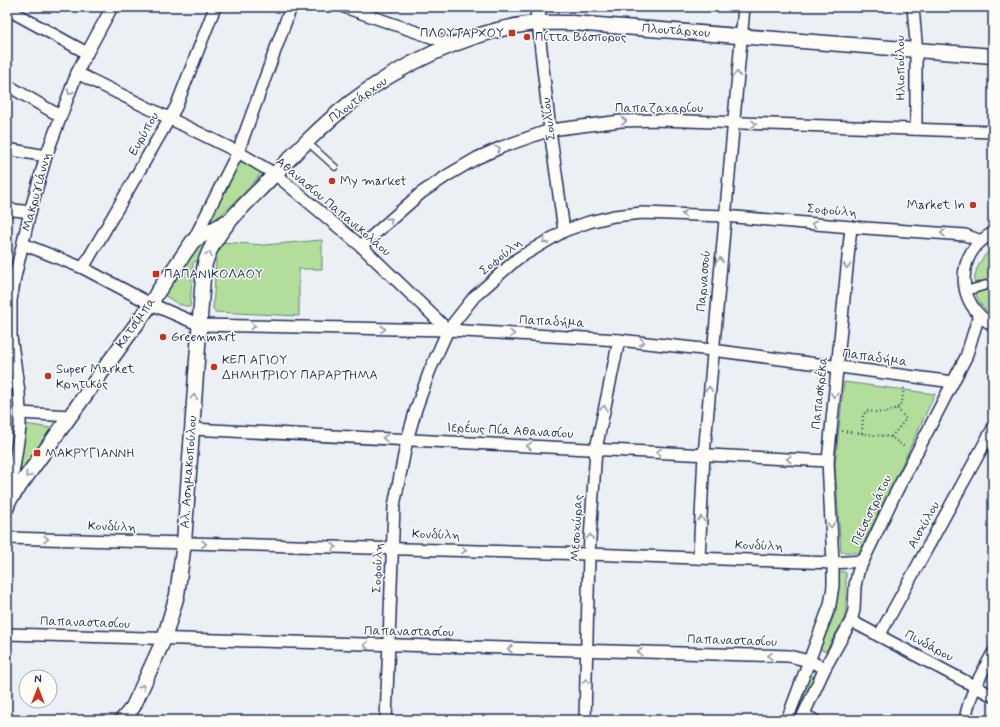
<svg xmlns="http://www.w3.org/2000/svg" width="1000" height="727" font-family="Mynerve,sans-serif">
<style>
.green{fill:#b2dd9a;stroke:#66867c}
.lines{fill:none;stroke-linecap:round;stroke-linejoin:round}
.service-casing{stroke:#1b2f5e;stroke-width:8}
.pedestrian-casing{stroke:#1b2f5e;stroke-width:11}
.minor-casing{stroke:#1b2f5e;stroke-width:14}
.tertiary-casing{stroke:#1b2f5e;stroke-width:17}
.path{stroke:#1b2f5e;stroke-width:2;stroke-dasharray:1 3;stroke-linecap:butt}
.service{stroke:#fdfcf7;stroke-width:5.5}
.pedestrian{stroke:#fdfcf7;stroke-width:8}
.minor{stroke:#fdfcf7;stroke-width:11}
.tertiary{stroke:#fdfcf7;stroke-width:14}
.oneway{stroke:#8c96aa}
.poi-dot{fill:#c8321e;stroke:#fdfcf7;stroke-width:1.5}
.labels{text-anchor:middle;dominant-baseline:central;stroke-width:3;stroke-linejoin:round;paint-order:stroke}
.street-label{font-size:13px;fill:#1b2f5e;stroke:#fdfcf7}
.poi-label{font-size:13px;fill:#1b2f5e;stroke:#fdfcf7;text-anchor:start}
</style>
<rect width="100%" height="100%" fill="#eceff4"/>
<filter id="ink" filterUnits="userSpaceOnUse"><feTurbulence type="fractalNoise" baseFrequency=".025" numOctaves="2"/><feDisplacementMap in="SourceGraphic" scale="8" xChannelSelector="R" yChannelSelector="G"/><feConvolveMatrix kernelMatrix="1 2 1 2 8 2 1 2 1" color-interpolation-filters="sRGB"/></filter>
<g filter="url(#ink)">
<g class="green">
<path d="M 240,160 L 252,166 L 261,173 C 245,194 225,212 204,229 Z"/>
<path d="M 211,231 L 201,261 L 197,260 L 193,263 L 190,307 L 178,304 L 161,293 L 170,287 L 190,255 Z"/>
<path d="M 322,240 L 322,269 L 299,269 L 299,316 L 215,312 L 213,309 L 217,245 L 221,242 L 264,245 Z"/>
<path d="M 993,247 L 993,316 C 966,298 970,266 993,247 Z"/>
<path d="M 844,382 L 935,394 L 900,469 L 859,553 L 841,552 L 835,465 Z"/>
<path d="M 25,424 L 51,428 L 20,474 Z"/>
<path d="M 842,571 L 846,573 L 846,611 L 844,619 L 826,651 L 823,651 L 820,648 L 836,611 L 839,573 Z"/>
<path d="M 809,676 L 812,676 L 814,677 L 796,719 L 794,720 L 793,718 Z"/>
</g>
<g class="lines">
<g class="service-casing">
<path id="service" d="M 307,142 L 335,167"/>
</g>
<g class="pedestrian-casing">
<path id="pedestrian" d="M 966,291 L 993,283"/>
</g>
<g class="minor-casing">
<g id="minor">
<path d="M 344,7 L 454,45"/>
<path d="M 913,7 L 916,42 L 916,129"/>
<path d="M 7,9 L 87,53"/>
<path d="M 538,23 L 550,130 L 564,231"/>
<path d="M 77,73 L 238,152 L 275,174 L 361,246 L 448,330"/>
<path d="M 7,85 L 60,116"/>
<path d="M 7,149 L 46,156"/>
<path d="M 7,209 L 30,212"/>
<path d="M 993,233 C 954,252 955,305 993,325"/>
<path d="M 193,241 L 238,152 L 291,7"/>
<path d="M 23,244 L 83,268 L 151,304 L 200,325 L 448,330 L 619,340 L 712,350 L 953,382"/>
<path d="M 361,246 L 421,193 L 448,175 L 477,158 L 502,147 L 550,130 L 621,121 L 660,120 L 993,132"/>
<path d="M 83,268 L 176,107 L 215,7"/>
<path d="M 20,413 L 70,416"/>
<path d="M 192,429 L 828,461"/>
<path d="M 9,500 L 20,428 L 20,413 L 19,392 L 11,337 L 11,300 L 15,277 L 30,212 L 46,156 L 77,73 L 87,53 L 112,7"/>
<path d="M 7,538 L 589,554 L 833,563 L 863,561"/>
<path d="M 699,558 L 704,455 L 744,7"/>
<path d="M 851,621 L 993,696"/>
<path d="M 7,634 L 789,656 L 809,661 L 825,668"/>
<path d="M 879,636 L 993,428"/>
<path d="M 804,715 L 814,720"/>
<path d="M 386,720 L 394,506 L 407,440 L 416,409 L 430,370 L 448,330 L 474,297 L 517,259 L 564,231 L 589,222 L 614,216 L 642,213 L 724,216 L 851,227 L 965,235 L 981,241"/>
<path d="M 585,720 L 589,554 L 596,449 L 619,340"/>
<path d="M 787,720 L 830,605 L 833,586 L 833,563 L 828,461 L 851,227"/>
<path d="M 801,720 L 825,668 L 851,621 L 854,610 L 855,586 L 858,572 L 893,498 L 966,357 L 979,315"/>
<path d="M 965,720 C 970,693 980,676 993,653"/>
</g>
</g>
<g class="tertiary-casing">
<g id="tertiary">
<path d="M 538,23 L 538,7"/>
<path d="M 7,507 L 8,502 L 151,304 L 157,293 L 193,241 L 226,222"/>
<path d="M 122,720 L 133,707 L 164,639 L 177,595 L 184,543 L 202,290 C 203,280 203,269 206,260 C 216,229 247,203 269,180 C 295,153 321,126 350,103 C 397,66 468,32 528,24 C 543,22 558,23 573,23 L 993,56"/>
</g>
</g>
<g class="path">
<path d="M 842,431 L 891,437 L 906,448"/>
<path d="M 862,433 L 863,416 L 866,411 L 886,413 L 897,408 L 902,402 L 904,387"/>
<path d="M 891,437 L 906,419 L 897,408"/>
</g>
<use href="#service" class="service"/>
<use href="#pedestrian" class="pedestrian"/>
<use href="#minor" class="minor"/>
<use href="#tertiary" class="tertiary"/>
</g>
<defs><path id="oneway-chevron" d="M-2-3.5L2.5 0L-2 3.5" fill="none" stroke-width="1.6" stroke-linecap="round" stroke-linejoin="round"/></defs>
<g class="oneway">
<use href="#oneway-chevron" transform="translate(737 74) rotate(-85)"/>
<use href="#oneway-chevron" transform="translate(70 92) rotate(112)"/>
<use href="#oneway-chevron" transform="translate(624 121) rotate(-3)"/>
<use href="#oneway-chevron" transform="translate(754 124) rotate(2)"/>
<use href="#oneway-chevron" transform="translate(498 149) rotate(-23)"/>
<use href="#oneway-chevron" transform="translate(684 214) rotate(-177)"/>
<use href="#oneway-chevron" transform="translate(390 220) rotate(-41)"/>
<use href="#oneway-chevron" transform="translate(814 224) rotate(-175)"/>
<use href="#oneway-chevron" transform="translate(943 233) rotate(-176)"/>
<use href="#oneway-chevron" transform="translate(545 241) rotate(150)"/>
<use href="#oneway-chevron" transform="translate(209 254) rotate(-66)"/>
<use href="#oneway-chevron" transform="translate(720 260) rotate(-85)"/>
<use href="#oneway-chevron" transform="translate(847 266) rotate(95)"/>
<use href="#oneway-chevron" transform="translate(253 326) rotate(1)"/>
<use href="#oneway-chevron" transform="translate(383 329) rotate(1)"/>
<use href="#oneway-chevron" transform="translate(512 334) rotate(3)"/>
<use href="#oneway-chevron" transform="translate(642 342) rotate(7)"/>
<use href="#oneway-chevron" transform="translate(709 389) rotate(-85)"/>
<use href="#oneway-chevron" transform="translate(834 395) rotate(96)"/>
<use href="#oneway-chevron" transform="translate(194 397) rotate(-86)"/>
<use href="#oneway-chevron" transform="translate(604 408) rotate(-78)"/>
<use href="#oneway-chevron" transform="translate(385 438) rotate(-177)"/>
<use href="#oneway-chevron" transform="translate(529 446) rotate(-177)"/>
<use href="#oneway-chevron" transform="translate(659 452) rotate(-177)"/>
<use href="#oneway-chevron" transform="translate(789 459) rotate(-177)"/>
<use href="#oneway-chevron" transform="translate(28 475) rotate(126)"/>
<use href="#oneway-chevron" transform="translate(701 519) rotate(-87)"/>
<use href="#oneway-chevron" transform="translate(831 525) rotate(87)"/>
<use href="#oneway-chevron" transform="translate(590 537) rotate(-86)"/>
<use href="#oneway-chevron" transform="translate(46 539) rotate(2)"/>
<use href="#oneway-chevron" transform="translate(204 544) rotate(1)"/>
<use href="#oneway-chevron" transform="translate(334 547) rotate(1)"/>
<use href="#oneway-chevron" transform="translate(464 550) rotate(2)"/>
<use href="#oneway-chevron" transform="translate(366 645) rotate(-178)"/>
<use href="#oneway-chevron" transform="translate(510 649) rotate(-179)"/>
<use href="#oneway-chevron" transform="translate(640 652) rotate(-178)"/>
<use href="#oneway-chevron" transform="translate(770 656) rotate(-178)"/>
<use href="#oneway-chevron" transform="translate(586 681) rotate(-89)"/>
<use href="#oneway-chevron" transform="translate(142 687) rotate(-66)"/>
</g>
</g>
<g class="poi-dot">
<rect x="508" y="29" width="8" height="8" rx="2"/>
<circle cx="527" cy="37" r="4"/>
<circle cx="332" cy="181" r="4"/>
<circle cx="973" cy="205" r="4"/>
<rect x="152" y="270" width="8" height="8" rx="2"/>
<circle cx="163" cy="337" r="4"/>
<circle cx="214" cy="367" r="4"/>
<circle cx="48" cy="376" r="4"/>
<rect x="33" y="449" width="8" height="8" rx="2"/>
</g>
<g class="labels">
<g class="street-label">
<text transform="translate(676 31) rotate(4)">Πλουτάρχου</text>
<text transform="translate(901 68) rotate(-91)">Ηλιοπούλου</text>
<text transform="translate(358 100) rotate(-36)">Πλουτάρχου</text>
<text x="659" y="108">Παπαζαχαρίου</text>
<text transform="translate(549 119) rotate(-97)">Σουλίου</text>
<text transform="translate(144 134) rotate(-60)">Ευρύπου</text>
<text transform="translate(37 192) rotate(-75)">Μακρυγιάννη</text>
<text transform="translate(333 207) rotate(40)">Αθανασίου Παπανικολάου</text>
<text transform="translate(832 211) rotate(5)">Σοφούλη</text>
<text transform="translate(501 257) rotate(-39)">Σοφούλη</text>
<text transform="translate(704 281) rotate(-85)">Παρνασσού</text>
<text transform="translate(552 322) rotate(3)">Παπαδήμα</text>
<text transform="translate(136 323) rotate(-55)">Κατσίμπα</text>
<text transform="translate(875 358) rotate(8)">Παπαδήμα</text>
<text transform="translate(820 393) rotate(-84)">Παπασκρέκα</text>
<text transform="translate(510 431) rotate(3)">Ιερέως Πία Αθανασίου</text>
<text transform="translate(189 472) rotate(-86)">Αλ. Ασημακοπούλου</text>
<text transform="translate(872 510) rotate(-64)">Πεισιστράτου</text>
<text transform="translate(924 525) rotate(-61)">Αισχύλου</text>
<text transform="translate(112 527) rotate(2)">Κονδύλη</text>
<text transform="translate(577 528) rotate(-87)">Μεσοχώρας</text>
<text transform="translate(436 535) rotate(2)">Κονδύλη</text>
<text transform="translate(759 546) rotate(2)">Κονδύλη</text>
<text transform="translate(378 568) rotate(-88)">Σοφούλη</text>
<text transform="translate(85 623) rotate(2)">Παπαναστασίου</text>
<text transform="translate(409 632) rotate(1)">Παπαναστασίου</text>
<text transform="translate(732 641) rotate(2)">Παπαναστασίου</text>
<text transform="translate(929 646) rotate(28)">Πινδάρου</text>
</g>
<g class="poi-label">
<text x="504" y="33" text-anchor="end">ΠΛΟΥΤΑΡΧΟΥ</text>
<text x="535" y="37">Πίττα Βόσπορος</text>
<text x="340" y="181">My market</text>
<text x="965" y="205" text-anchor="end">Market In</text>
<text x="164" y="274">ΠΑΠΑΝΙΚΟΛΑΟΥ</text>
<text x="171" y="337">Greenmart</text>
<text x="222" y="360">ΚΕΠ ΑΓΙΟΥ<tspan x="222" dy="15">ΔΗΜΗΤΡΙΟΥ ΠΑΡΑΡΤΗΜΑ</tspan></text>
<text x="56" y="369">Super Market<tspan x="56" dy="15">Κρητικός</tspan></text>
<text x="45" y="453">ΜΑΚΡΥΓΙΑΝΝΗ</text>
</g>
</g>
<rect width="1000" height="727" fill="none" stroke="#fdfcf7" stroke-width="24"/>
<rect x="12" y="12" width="976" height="703" fill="none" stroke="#1b2f5e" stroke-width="1.5" filter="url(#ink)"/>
<g transform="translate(38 689)"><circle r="19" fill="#fdfcf7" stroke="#a3aaba"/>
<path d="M0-3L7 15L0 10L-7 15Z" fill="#c8321e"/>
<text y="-6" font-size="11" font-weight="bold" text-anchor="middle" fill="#1b2f5e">N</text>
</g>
</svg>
